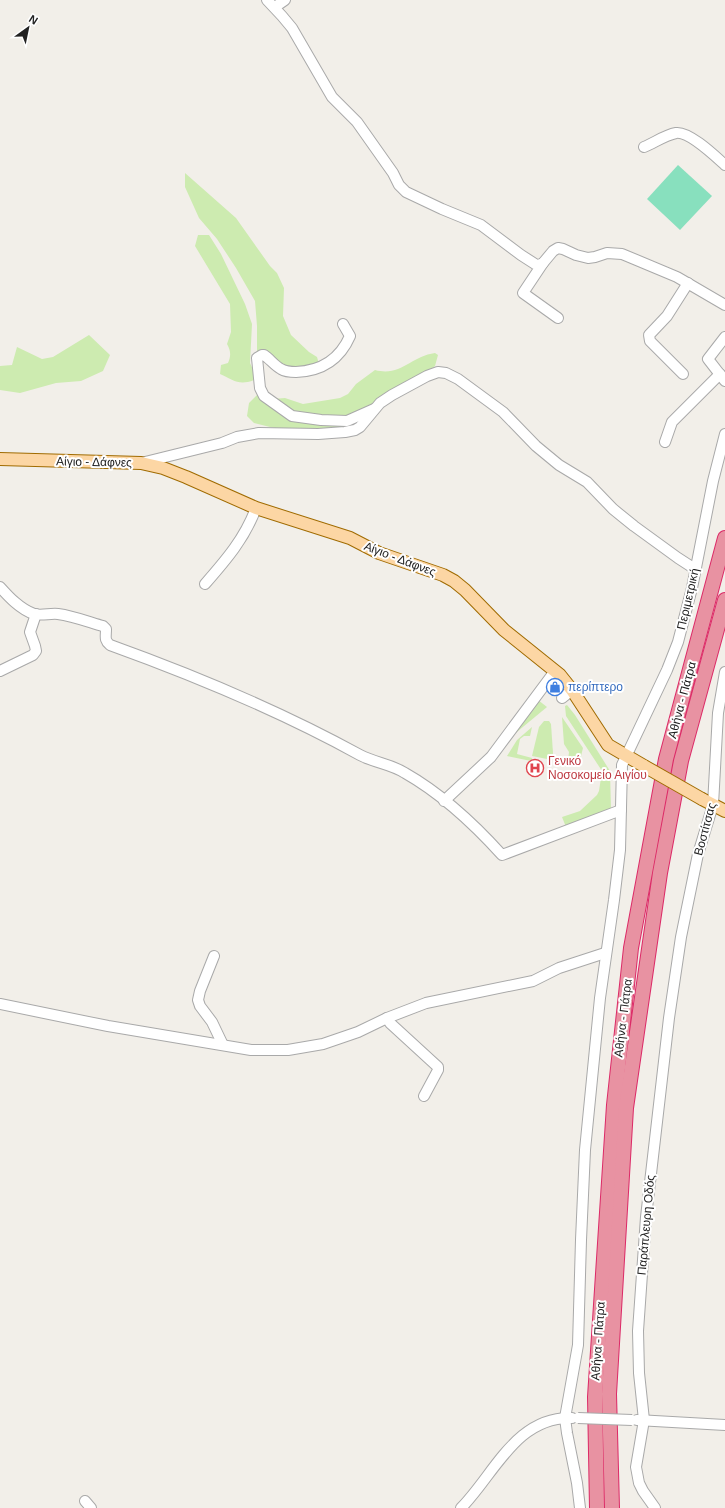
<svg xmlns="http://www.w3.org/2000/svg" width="725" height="1508" font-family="Helvetica,sans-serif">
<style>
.grass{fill:#cdebb0}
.pitch{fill:#88e0be}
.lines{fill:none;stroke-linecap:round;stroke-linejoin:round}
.minor-casing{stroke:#a9a9a9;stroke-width:12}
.major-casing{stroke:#a06b00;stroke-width:14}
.highway-casing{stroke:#dc2a67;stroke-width:16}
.minor{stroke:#fff;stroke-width:10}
.major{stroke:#fcd6a4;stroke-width:12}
.highway{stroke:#e892a2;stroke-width:14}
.minor-bridge-casing{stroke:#a9a9a9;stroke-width:12;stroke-linecap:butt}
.major-bridge-casing{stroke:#a06b00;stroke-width:14;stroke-linecap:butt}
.minor-bridge{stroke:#fff;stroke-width:10}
.major-bridge{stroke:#fcd6a4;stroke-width:12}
.labels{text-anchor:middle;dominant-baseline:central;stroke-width:4;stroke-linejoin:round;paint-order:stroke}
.street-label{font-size:12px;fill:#222;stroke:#fff}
.shop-label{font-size:12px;fill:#366cbe;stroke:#fff;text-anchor:start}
.health-label{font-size:12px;fill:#be3a42;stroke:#fff;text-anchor:start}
</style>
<rect width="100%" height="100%" fill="#f2efe9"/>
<g class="grass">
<path d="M 185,173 L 236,218 L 270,266 L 277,273 L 284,288 L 283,316 L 291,335 L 309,352 L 317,357 L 319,364 L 317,366 L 287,369 L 257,353 L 257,326 L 255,301 L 236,268 L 217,239 L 199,218 L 185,187 Z"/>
<path d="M 198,235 L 209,235 L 221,254 L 245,304 L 252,324 L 250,363 L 255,374 L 254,380 C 239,386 233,380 220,374 L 221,365 L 228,363 C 231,356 231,351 227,344 L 231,332 L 230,304 L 195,246 Z"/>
<path d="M 89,335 L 110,355 L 103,371 L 81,381 L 56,383 L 20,393 L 0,390 L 0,366 L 12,365 L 17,347 L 42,359 L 53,357 Z"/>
<path d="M 435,353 L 438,355 L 435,366 L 352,427 L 286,431 L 254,423 L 247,416 L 249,403 L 259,393 L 272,399 L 285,398 L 303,404 L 340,398 L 348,394 L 356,384 L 375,370 C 401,377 411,356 435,353 Z"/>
<path d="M 538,700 L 547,707 L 512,736 Z"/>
<path d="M 567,705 L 575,715 L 610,771 L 611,810 L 566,827 L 562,817 L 580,811 L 597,795 L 599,791 L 602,771 L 566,716 L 565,706 Z"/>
<path d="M 562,717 L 583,748 L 579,764 L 568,761 L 569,752 L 564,744 Z"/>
<path d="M 544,721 L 549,721 L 551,724 L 553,753 L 552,760 L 532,756 L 539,727 Z"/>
<path d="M 532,727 L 530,736 L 524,736 L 520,739 L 517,754 L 532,758 L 531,761 L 507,756 L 517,740 Z"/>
</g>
<path class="pitch" d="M 678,165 L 712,196 L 680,230 L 647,199 Z"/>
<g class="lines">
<g class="minor-casing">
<g id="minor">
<path d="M 267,0 L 282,16 L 292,28 L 332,97 L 357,122 L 393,173 L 399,185 L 406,192 L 442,209 L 481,225 L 521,255 L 535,264 L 539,265 L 543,263 L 553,251 L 558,248 L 563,249 L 576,255 L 588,258 L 595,257 L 607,253 L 622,254 L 677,277 L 725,305"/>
<path d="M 275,7 L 285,0"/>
<path d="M 644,147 C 654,143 665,135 676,133 C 689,131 715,156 725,165"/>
<path d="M 543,263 L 523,293 L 558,318"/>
<path d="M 343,324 L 350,336 C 340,359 322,371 296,372 C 291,372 286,372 281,369 C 275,366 270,359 264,355 L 262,355 L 257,358 L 260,388 L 264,396 L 292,416 L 321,420 L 347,421 L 374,409"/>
<path d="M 725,337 L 708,359 L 725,381"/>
<path d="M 683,374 L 650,341 L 649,335 L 667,316 L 688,283"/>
<path d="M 665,442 L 672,422 L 720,374"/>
<path d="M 141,463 L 222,443 L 237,437 L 259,433 L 318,434 L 345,432 L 355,430 L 360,427 L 380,403 L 392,395 L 427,376 L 438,372 L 446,373 L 458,379 L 503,412 L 536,446 L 559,465 L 587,482 L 613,509 L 634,526 L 678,558 L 695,569"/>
<path d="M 205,584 C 226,560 245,538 256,508"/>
<path d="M 0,587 C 9,597 20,609 34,614 C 41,616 51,613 58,614 C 73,616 89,622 103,626 L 106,629 C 106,637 104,640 110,645 C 196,676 280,711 360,755 C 375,763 391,764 405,773 C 442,794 474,824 502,855 L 621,810"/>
<path d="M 0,671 L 33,655 L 36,651 L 35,646 L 30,632 L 36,614"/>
<path d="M 562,698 L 572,690"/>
<path d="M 444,801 L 491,757 L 555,671"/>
<path d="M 214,956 L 200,991 L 198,1000 L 200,1006 L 212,1022 L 223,1045"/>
<path d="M 0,1004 L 108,1026 L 251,1050 L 288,1050 L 323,1044 L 358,1032 L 387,1018 L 426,1003 L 533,981 L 559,968 L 605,953"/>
<path d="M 387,1018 L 390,1023 L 438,1067 L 438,1070 L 424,1096"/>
<path d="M 637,1420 L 725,1425"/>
<path d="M 85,1501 L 91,1508"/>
<path d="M 461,1508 C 494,1475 516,1416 572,1418"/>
<path d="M 580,1508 L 577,1483 L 567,1433 L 565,1418 L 578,1345 L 581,1240 L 585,1150 L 600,998 L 614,900 L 620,850 L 622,765 L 667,670 L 678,642 L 692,588 L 713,481 L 725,434"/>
<path d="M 655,1508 L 643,1491 L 639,1483 L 636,1467 L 644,1420 L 639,1373 L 638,1331 L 646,1217 L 669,1018 L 681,937 L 698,854 L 713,805 L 718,713 L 725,672"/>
</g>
</g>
<g class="major-casing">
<g id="major">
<path d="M 0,459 L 141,463 L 163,468 L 186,477 L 256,508 L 350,538 L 379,553 L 443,575 L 454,581 L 465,590 L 504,630 L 560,675 L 572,690 L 608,745 L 644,766"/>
<path d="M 702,799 L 725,811"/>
</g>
</g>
<g class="highway-casing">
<g id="highway">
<path d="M 597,1508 L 595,1397 L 614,1105 L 631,948 L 666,759 L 725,538"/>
<path d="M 612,1508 L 609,1394 L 626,1108 L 660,873 L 681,761 L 725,600"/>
</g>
</g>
<use href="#minor" class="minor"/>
<use href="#major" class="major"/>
<use href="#highway" class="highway"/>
<g class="minor-bridge-casing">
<path id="minor-bridge" d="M 578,1418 L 632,1420"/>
</g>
<g class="major-bridge-casing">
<path id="major-bridge" d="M 644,766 L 702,799"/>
</g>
<use href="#minor-bridge" class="minor-bridge"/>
<use href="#major-bridge" class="major-bridge"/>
</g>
<defs>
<g id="shop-ring" transform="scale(0.9)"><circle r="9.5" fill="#fff" stroke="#3f7fe0" stroke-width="1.5"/><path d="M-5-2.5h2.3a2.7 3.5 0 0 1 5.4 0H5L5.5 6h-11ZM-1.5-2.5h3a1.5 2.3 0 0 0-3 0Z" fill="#3f7fe0"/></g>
<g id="hospital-ring" transform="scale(0.9)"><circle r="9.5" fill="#fff" stroke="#e0444e" stroke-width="1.5"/><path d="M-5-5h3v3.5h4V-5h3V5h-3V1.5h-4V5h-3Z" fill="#e0444e"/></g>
</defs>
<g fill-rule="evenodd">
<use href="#shop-ring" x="555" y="687"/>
<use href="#hospital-ring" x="535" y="768"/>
</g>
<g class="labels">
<g class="street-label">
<text transform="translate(94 462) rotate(1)">Αίγιο - Δάφνες</text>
<text transform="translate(400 559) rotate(21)">Αίγιο - Δάφνες</text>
<text transform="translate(688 599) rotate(-77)">Περιμετρική</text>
<text transform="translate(682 700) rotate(-75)">Αθήνα - Πάτρα</text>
<text transform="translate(705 829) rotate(-75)">Βοστίτσας</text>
<text transform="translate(623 1018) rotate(-83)">Αθήνα - Πάτρα</text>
<text transform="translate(646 1225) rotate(-85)">Παράπλευρη Οδός</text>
<text transform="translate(598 1341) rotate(-86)">Αθήνα - Πάτρα</text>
</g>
<g class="shop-label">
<text x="568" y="687">περίπτερο</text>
</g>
<g class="health-label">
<text x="548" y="761">Γενικό<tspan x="548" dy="14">Νοσοκομείο Αιγίου</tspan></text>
</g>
</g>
<g transform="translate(28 28) rotate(33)" stroke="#ffffff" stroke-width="3" paint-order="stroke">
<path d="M0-3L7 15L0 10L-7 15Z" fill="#222222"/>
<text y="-6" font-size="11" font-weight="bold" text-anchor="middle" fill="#222222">N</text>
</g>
</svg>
